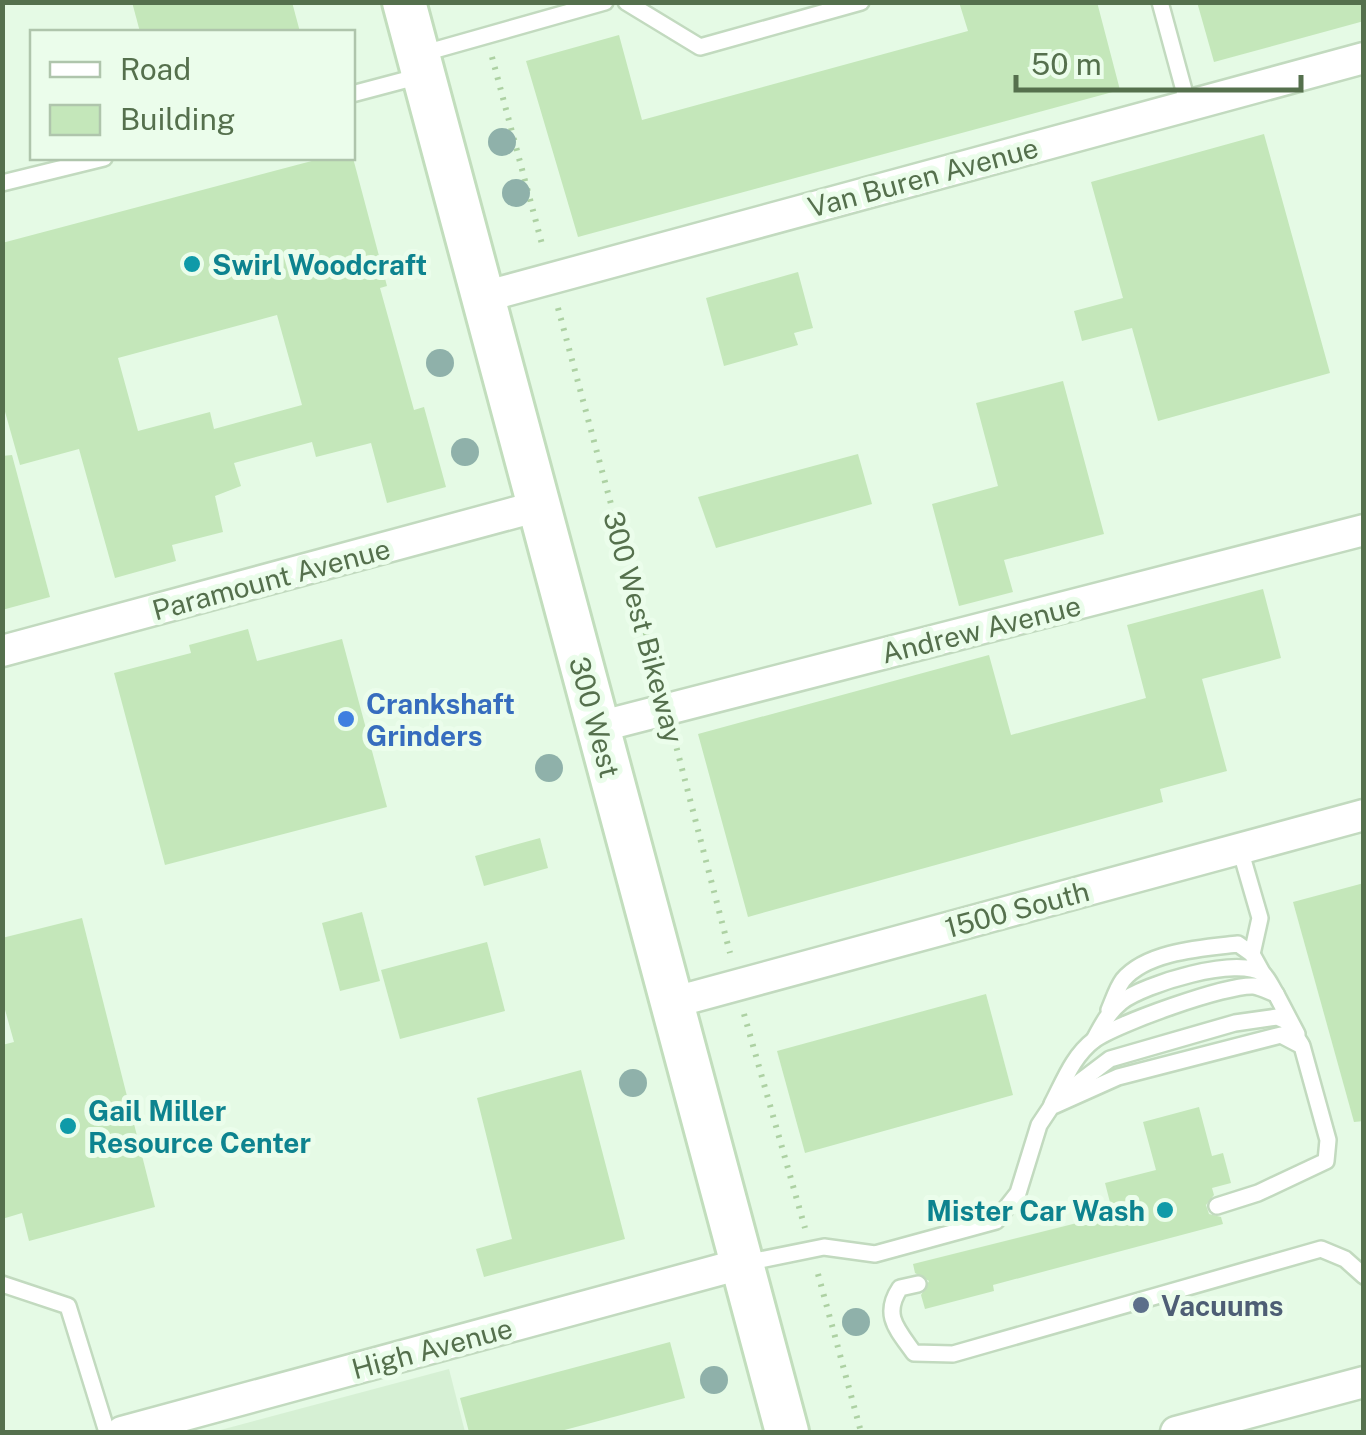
<svg xmlns="http://www.w3.org/2000/svg" width="1366" height="1435" font-family="'Public Sans',sans-serif">
<style>
.residential{fill:#d6f0d4}
.building{fill:#c4e7ba;fill-rule:evenodd}
.lines{fill:none;stroke-linecap:round;stroke-linejoin:round}
.lane-casing{stroke:#c2dabf;stroke-width:20}
.street-casing{stroke:#c2dabf;stroke-width:35}
.secondary-casing{stroke:#c2debd;stroke-width:48}
.path{stroke:#add1a3;stroke-width:6;stroke-dasharray:2.5 8;stroke-linecap:butt}
.lane{stroke:#fff;stroke-width:15}
.street{stroke:#fff;stroke-width:30}
.secondary{stroke:#fff;stroke-width:42}
.tree{fill:#8fb1aa}
.culture-dot{fill:#0f9aa8;stroke:#ebfdeb;stroke-width:4}
.shop-dot{fill:#3f7fe0;stroke:#ebfdeb;stroke-width:4}
.service-dot{fill:#5c6f8a;stroke:#ebfdeb;stroke-width:4}
.labels{text-anchor:middle;dominant-baseline:central;stroke-width:10;stroke-linejoin:round;paint-order:stroke}
.street-label{font-size:28px;fill:#55704d;stroke:#ebfdeb}
.culture-label{font-size:28px;font-weight:bold;fill:#0d838f;stroke:#ebfdeb;text-anchor:start}
.shop-label{font-size:28px;font-weight:bold;fill:#366cbe;stroke:#ebfdeb;text-anchor:start}
.service-label{font-size:28px;font-weight:bold;fill:#4e5e75;stroke:#ebfdeb;text-anchor:start}
</style>
<rect width="100%" height="100%" fill="#e5fae5"/>
<path class="residential" d="M 449,1369 L 465,1432 L 213,1432 Z"/>
<g class="building">
<path d="M 132,2 L 292,2 L 300,32 L 140,32 Z"/>
<path d="M 959,2 L 1097,2 L 1120,90 L 578,237 L 526,61 L 619,35 L 642,120 L 968,31 Z"/>
<path d="M 1197,2 L 1364,2 L 1364,21 L 1214,62 Z"/>
<path d="M 1264,134 L 1330,373 L 1158,421 L 1132,328 L 1082,341 L 1074,311 L 1123,298 L 1091,182 Z"/>
<path d="M 323,158 L 353,158 L 387,286 L 380,288 L 414,410 L 424,407 L 446,487 L 387,503 L 371,443 L 316,457 L 312,442 L 234,463 L 241,486 L 215,496 L 223,532 L 172,545 L 176,561 L 115,578 L 79,449 L 20,465 L 2,401 L 2,243 ZM 277,315 L 302,405 L 214,429 L 210,412 L 138,431 L 118,358 Z"/>
<path d="M 798,272 L 813,328 L 794,333 L 798,345 L 724,366 L 706,298 Z"/>
<path d="M 1063,381 L 1104,534 L 1004,560 L 1013,592 L 959,606 L 932,504 L 998,486 L 976,403 Z"/>
<path d="M 858,454 L 872,504 L 716,548 L 698,497 Z"/>
<path d="M 12,455 L 50,597 L 2,610 L 2,456 Z"/>
<path d="M 1263,589 L 1281,658 L 1202,679 L 1227,771 L 1160,789 L 1163,802 L 748,917 L 698,734 L 989,655 L 1011,735 L 1146,698 L 1127,625 Z"/>
<path d="M 248,629 L 257,661 L 342,639 L 387,807 L 165,865 L 114,673 L 191,653 L 189,645 Z"/>
<path d="M 540,838 L 548,868 L 484,886 L 475,856 Z"/>
<path d="M 1364,883 L 1364,1121 L 1354,1122 L 1293,902 Z"/>
<path d="M 362,912 L 380,981 L 340,991 L 322,923 Z"/>
<path d="M 82,918 L 155,1207 L 29,1241 L 22,1213 L 2,1219 L 2,1045 L 14,1042 L 2,999 L 2,938 Z"/>
<path d="M 487,942 L 505,1011 L 400,1039 L 381,970 Z"/>
<path d="M 986,994 L 1013,1095 L 805,1153 L 777,1051 Z"/>
<path d="M 581,1070 L 625,1239 L 484,1277 L 476,1249 L 512,1239 L 477,1098 Z"/>
<path d="M 1199,1107 L 1212,1156 L 1223,1153 L 1231,1183 L 1212,1188 L 1214,1195 L 1206,1205 L 1209,1214 L 1221,1217 L 1223,1224 L 993,1285 L 994,1291 L 925,1309 L 921,1295 L 929,1281 L 915,1273 L 913,1264 L 1113,1214 L 1105,1183 L 1156,1170 L 1143,1122 Z"/>
<path d="M 670,1342 L 685,1398 L 557,1432 L 469,1432 L 460,1398 Z"/>
</g>
<g class="lines">
<g class="lane-casing">
<g id="lane">
<path d="M 626,2 L 700,47 L 861,2"/>
<path d="M 1160,2 L 1188,105"/>
<path d="M 421,54 L 605,2"/>
<path d="M 352,94 L 420,76"/>
<path d="M 2,183 L 104,158"/>
<path d="M 1240,849 L 1260,918 L 1252,954"/>
<path d="M 1109,1010 C 1113,1001 1117,988 1123,980 C 1147,951 1204,948 1238,944 L 1252,954 L 1263,974"/>
<path d="M 1094,1040 C 1102,1025 1108,1013 1121,1002 C 1144,984 1239,955 1263,974 C 1268,978 1272,988 1276,994"/>
<path d="M 1065,1093 L 1110,1059 L 1235,1023 L 1277,1017 L 1286,1021 L 1301,1044"/>
<path d="M 1052,1104 C 1064,1081 1073,1056 1094,1040 C 1116,1024 1227,984 1254,986 C 1261,987 1270,992 1276,994 L 1297,1034"/>
<path d="M 745,1263 L 824,1247 L 875,1254 L 996,1221 L 1018,1193 L 1039,1125 L 1051,1107 L 1118,1077 L 1281,1035 L 1302,1046 L 1328,1140 L 1326,1161 L 1258,1193 L 1217,1206"/>
<path d="M 2,1284 L 68,1306 L 107,1432"/>
<path d="M 918,1284 L 900,1288 C 882,1315 897,1329 914,1353 L 953,1354 L 1321,1249 L 1345,1259 L 1364,1276"/>
</g>
</g>
<g class="street-casing">
<g id="street">
<path d="M 483,297 L 1364,58"/>
<path d="M 2,651 L 539,506"/>
<path d="M 598,727 L 1364,530"/>
<path d="M 671,1003 L 1364,815"/>
<path d="M 122,1432 L 741,1264"/>
<path d="M 1176,1432 L 1364,1382"/>
</g>
</g>
<g class="secondary-casing">
<path id="secondary" d="M 404,2 L 787,1432"/>
</g>
<g class="path">
<path d="M 492,57 L 543,248"/>
<path d="M 558,308 L 658,678"/>
<path d="M 674,738 L 730,953"/>
<path d="M 744,1014 L 805,1228"/>
<path d="M 818,1274 L 861,1432"/>
</g>
<use href="#lane" class="lane"/>
<use href="#street" class="street"/>
<use href="#secondary" class="secondary"/>
</g>
<g class="tree">
<circle cx="502" cy="142" r="14"/>
<circle cx="516" cy="193" r="14"/>
<circle cx="440" cy="363" r="14"/>
<circle cx="465" cy="452" r="14"/>
<circle cx="549" cy="768" r="14"/>
<circle cx="633" cy="1083" r="14"/>
<circle cx="856" cy="1322" r="14"/>
<circle cx="714" cy="1380" r="14"/>
</g>
<g class="culture-dot">
<circle cx="192" cy="264" r="10"/>
<circle cx="68" cy="1126" r="10"/>
<circle cx="1165" cy="1210" r="10"/>
</g>
<circle class="shop-dot" cx="346" cy="719" r="10"/>
<circle class="service-dot" cx="1141" cy="1305" r="10"/>
<g class="labels">
<g class="street-label">
<text transform="translate(923 177) rotate(-15)">Van Buren Avenue</text>
<text transform="translate(271 579) rotate(-15)">Paramount Avenue</text>
<text transform="translate(644 627) rotate(75)">300 West Bikeway</text>
<text transform="translate(981 629) rotate(-14)">Andrew Avenue</text>
<text transform="translate(595 717) rotate(75)">300 West</text>
<text transform="translate(1017 909) rotate(-15)">1500 South</text>
<text transform="translate(432 1348) rotate(-15)">High Avenue</text>
</g>
<g class="culture-label">
<text x="212" y="264">Swirl Woodcraft</text>
<text x="88" y="1110">Gail Miller<tspan x="88" dy="32">Resource Center</tspan></text>
<text x="1145" y="1210" text-anchor="end">Mister Car Wash</text>
</g>
<g class="shop-label">
<text x="366" y="703">Crankshaft<tspan x="366" dy="32">Grinders</tspan></text>
</g>
<g class="service-label">
<text x="1161" y="1305">Vacuums</text>
</g>
</g>
<rect width="1366" height="1435" fill="none" stroke="#55704d" stroke-width="10"/>
<rect x="30" y="30" width="325" height="130" fill="#ebfdeb" stroke="#afc5ac" stroke-width="2.5"/>
<rect x="50" y="62" width="50" height="15" fill="#ffffff" stroke="#afc5ac" stroke-width="2.5"/>
<text x="120" y="80" font-size="30" fill="#55704d">Road</text>
<rect x="50" y="105" width="50" height="30" fill="#c4e7ba" stroke="#afc5ac" stroke-width="2.5"/>
<text x="120" y="130" font-size="30" fill="#55704d">Building</text>
<path d="M1016 75v15h285v-15" fill="none" stroke="#55704d" stroke-width="5"/>
<text x="1031" y="75" font-size="30" fill="#55704d" stroke="#ebfdeb" stroke-width="8" paint-order="stroke">50 m</text>
</svg>
